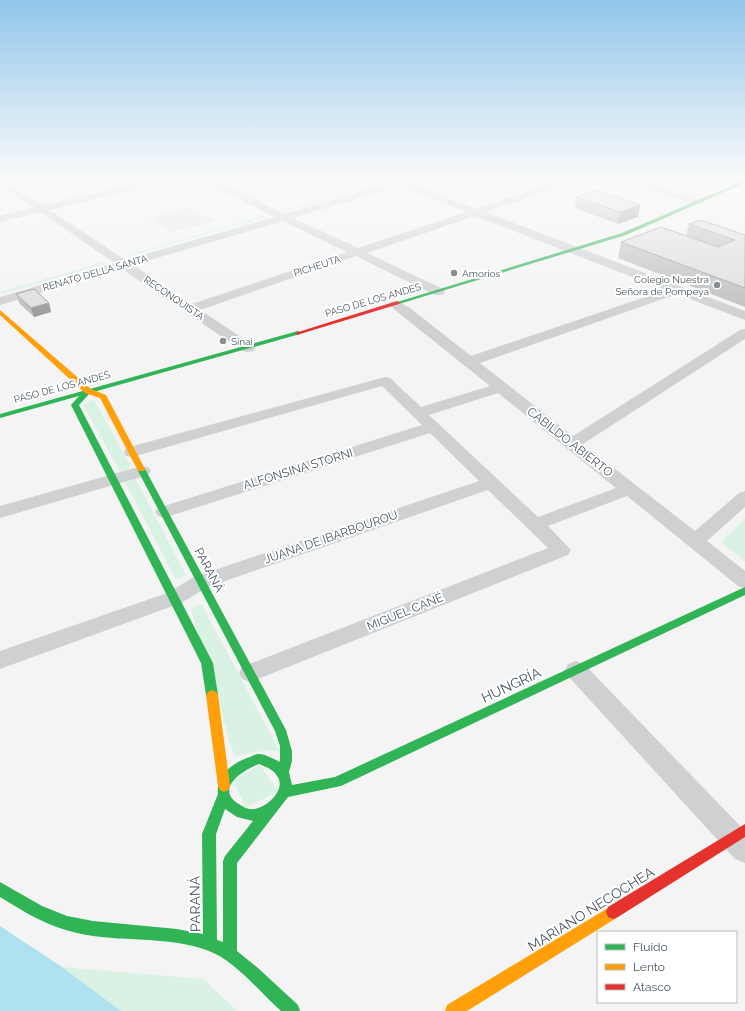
<svg xmlns="http://www.w3.org/2000/svg" width="745" height="1011" font-family="Raleway,sans-serif">
<style>
.education{fill:#e6e5e6}
.green{fill:#d9f2e3}
.water{fill:#aee2f0}
.lines{fill:none;stroke-linecap:round;stroke-linejoin:round}
.street{fill:#ced0d2;fill-rule:evenodd}
.fast{fill:#30b455;fill-rule:evenodd}
.slow{fill:#ff9f0a;fill-rule:evenodd}
.jam{fill:#e5322d;fill-rule:evenodd}
.wall{fill:#bebebf}
.shaded-wall{fill:#9b9b9b}
.building{fill:#ddddde;stroke:#9b9b9b}
.poi-dot{fill:#868d94;stroke:#fff;stroke-width:1.5}
.labels{text-anchor:middle;dominant-baseline:central;stroke-width:4;stroke-linejoin:round;paint-order:stroke}
.far-street-label{font-size:10px;fill:#4a5661;stroke:#fff}
.far-poi-label{font-size:10px;fill:#4a5661;stroke:#fff;text-anchor:start}
.street-label{font-size:12px;fill:#4a5661;stroke:#fff}
.near-street-label{font-size:14px;fill:#4a5661;stroke:#fff}
</style>
<rect width="100%" height="100%" fill="#f4f4f4"/>
<path class="education" d="M 188,208 L 214,221 L 173,232 L 148,218 Z"/>
<g class="green">
<path d="M 382,181 L 385,183 L 288,211 L 284,209 Z"/>
<path d="M 264,215 L 267,217 L 131,256 L 128,255 Z"/>
<path d="M 103,262 L 106,264 L 3,294 L 0,292 Z"/>
<path d="M 94,400 L 131,466 L 127,471 L 120,472 L 83,405 L 88,401 Z"/>
<path d="M 135,478 L 186,575 L 180,578 L 175,578 L 125,482 Z"/>
<path d="M 745,519 L 745,561 L 721,542 Z"/>
<path d="M 197,605 L 202,605 L 280,752 L 269,750 L 234,756 L 191,609 Z"/>
<path d="M 260,765 L 278,791 L 246,808 L 233,780 Z"/>
<path d="M 62,967 L 203,979 L 237,1011 L 121,1011 Z"/>
</g>
<path class="water" d="M 0,926 L 62,967 L 121,1011 L 0,1011 Z"/>
<g class="lines">
<g class="street">
<path d="M 161,177 L 177,177 L 175,179 L 50,210 L 125,260 L 275,217 L 198,179 L 196,177 L 208,177 L 285,214 L 392,182 L 394,180 L 410,177 L 425,177 L 423,179 L 409,183 L 476,209 L 571,177 L 585,177 L 583,179 L 485,212 L 745,311 L 745,320 L 677,294 L 480,363 L 573,436 L 740,330 L 745,329 L 745,339 L 583,444 L 695,531 L 739,493 L 745,491 L 745,507 L 707,541 L 745,571 L 745,588 L 738,586 L 627,496 L 548,526 L 571,550 L 568,555 L 258,679 L 250,682 L 242,679 L 239,673 L 242,667 L 548,548 L 488,490 L 208,587 L 181,603 L 0,669 L 0,651 L 167,593 L 194,577 L 479,481 L 430,433 L 170,516 L 164,518 L 158,516 L 155,512 L 158,508 L 422,425 L 382,386 L 132,457 L 126,456 L 124,452 L 126,448 L 385,377 L 390,378 L 421,407 L 490,386 L 400,314 L 389,305 L 391,302 L 399,302 L 410,308 L 471,356 L 666,290 L 475,216 L 367,253 L 443,289 L 445,292 L 443,295 L 435,295 L 356,256 L 200,310 L 253,345 L 255,348 L 253,351 L 248,352 L 243,351 L 122,269 L 0,305 L 0,297 L 115,263 L 40,212 L 0,222 L 0,216 L 33,208 L 0,185 L 0,178 L 43,205 ZM 399,186 L 466,212 L 358,248 L 293,218 ZM 283,221 L 347,252 L 192,304 L 133,265 ZM 498,393 L 616,488 L 538,517 L 429,415 Z"/>
<path d="M 611,177 L 626,177 L 703,200 L 704,202 L 699,205 L 695,204 L 613,179 Z"/>
<path d="M 142,466 L 148,467 L 151,471 L 148,475 L 0,518 L 0,506 Z"/>
<path d="M 576,661 L 584,664 L 745,831 L 745,863 L 735,859 L 568,676 L 565,670 L 568,664 Z"/>
</g>
<g class="fast">
<path d="M 745,180 L 745,183 L 626,235 L 399,304 L 394,303 L 622,233 Z"/>
<path d="M 298,331 L 300,332 L 300,334 L 90,393 L 79,405 L 213,663 L 218,695 L 216,698 L 212,700 L 208,698 L 206,695 L 201,663 L 71,405 L 79,396 L 0,418 L 0,414 Z"/>
<path d="M 141,466 L 145,469 L 286,730 L 292,751 L 292,761 L 289,772 L 292,785 L 335,777 L 745,587 L 745,595 L 341,786 L 288,797 L 237,863 L 237,951 L 258,968 L 298,1005 L 300,1011 L 281,1011 C 260,992 235,961 209,951 C 167,935 120,943 77,933 C 49,927 24,912 0,897 L 0,882 L 42,906 L 67,916 L 93,921 L 177,929 L 203,934 L 202,834 L 218,794 C 215,775 234,762 250,757 C 252,756 256,754 259,754 C 265,754 274,759 280,762 L 280,746 L 275,731 L 137,469 ZM 259,764 C 266,767 273,769 277,776 C 287,789 267,808 254,809 C 247,810 242,806 237,803 C 215,787 245,769 259,764 ZM 225,809 L 237,817 L 253,821 L 225,856 L 223,861 L 223,942 L 217,940 L 216,834 Z"/>
</g>
<g class="slow">
<path d="M 0,310 L 91,389 L 106,395 L 145,469 L 144,471 L 138,471 L 137,469 L 100,398 L 85,393 L 0,315 Z"/>
<path d="M 212,690 L 216,692 L 218,695 L 230,786 L 228,790 L 224,792 L 220,790 L 218,786 L 206,695 L 208,692 Z"/>
<path d="M 613,905 L 618,907 L 620,912 L 618,917 L 467,1011 L 445,1011 L 447,1005 Z"/>
</g>
<g class="jam">
<path d="M 397,301 L 400,303 L 399,304 L 300,334 L 298,335 L 295,333 Z"/>
<path d="M 745,824 L 745,837 L 618,917 L 613,919 L 608,917 L 606,912 L 608,907 Z"/>
</g>
</g>
<g class="wall">
<path d="M 576,197 L 640,205 L 638,217 L 618,224 L 575,208 Z"/>
<path d="M 689,224 L 745,235 L 745,307 L 618,258 L 621,242 L 686,236 Z"/>
<path d="M 16,294 L 49,303 L 51,312 L 34,317 L 19,303 Z"/>
</g>
<g class="shaded-wall">
<path d="M 640,205 L 638,217 L 618,224 L 620,212 Z"/>
<path d="M 49,303 L 51,312 L 34,317 L 31,308 Z"/>
</g>
<g class="building">
<path d="M 597,190 L 640,205 L 620,212 L 576,197 Z"/>
<path d="M 701,220 L 745,235 L 745,288 L 621,242 L 661,227 L 718,247 L 735,240 L 689,224 Z"/>
<path d="M 34,289 L 49,303 L 31,308 L 16,294 Z"/>
</g>
<linearGradient id="sky" x2="0" y2="1"><stop stop-color="#91c6eb"/><stop offset="0.56" stop-color="#fafafa"/><stop offset="1" stop-color="#fafafa" stop-opacity="0"/></linearGradient>
<rect width="745" height="318" fill="url(#sky)"/>
<g class="poi-dot">
<circle cx="454" cy="273" r="4"/>
<circle cx="717" cy="285" r="4"/>
<circle cx="223" cy="341" r="4"/>
</g>
<g class="labels">
<g class="far-street-label">
<text transform="translate(317 266) rotate(-18)">PICHEUTA</text>
<text transform="translate(95 273) rotate(-16)">RENATO DELLA SANTA</text>
<text transform="translate(174 298) rotate(34)">RECONQUISTA</text>
<text transform="translate(373 300) rotate(-16)">PASO DE LOS ANDES</text>
<text transform="translate(62 387) rotate(-15)">PASO DE LOS ANDES</text>
</g>
<g class="far-poi-label">
<text x="462" y="273">Amorios</text>
<text x="709" y="279" text-anchor="end">Colegio Nuestra<tspan x="709" dy="12">Señora de Pompeya</tspan></text>
<text x="231" y="341">Sinai</text>
</g>
<g class="street-label">
<text transform="translate(570 442) rotate(38)">CABILDO ABIERTO</text>
<text transform="translate(298 469) rotate(-17)">ALFONSINA STORNI</text>
<text transform="translate(331 537) rotate(-19)">JUANA DE IBARBOUROU</text>
<text transform="translate(209 570) rotate(62)">PARANÁ</text>
<text transform="translate(405 612) rotate(-22)">MIGUEL CANÉ</text>
</g>
<g class="near-street-label">
<text transform="translate(511 685) rotate(-25)">HUNGRÍA</text>
<text transform="translate(195 904) rotate(-91)">PARANÁ</text>
<text transform="translate(591 909) rotate(-32)">MARIANO NECOCHEA</text>
</g>
</g>
<rect x="597" y="931" width="140" height="72" fill="#ffffff" stroke="#b7bbc0"/>
<rect x="605" y="944" width="20" height="6" fill="#30b455" stroke="#b7bbc0"/>
<text x="633" y="951" font-size="12" fill="#4a5661">Fluido</text>
<rect x="605" y="964" width="20" height="6" fill="#ff9f0a" stroke="#b7bbc0"/>
<text x="633" y="971" font-size="12" fill="#4a5661">Lento</text>
<rect x="605" y="984" width="20" height="6" fill="#e5322d" stroke="#b7bbc0"/>
<text x="633" y="991" font-size="12" fill="#4a5661">Atasco</text>
</svg>
